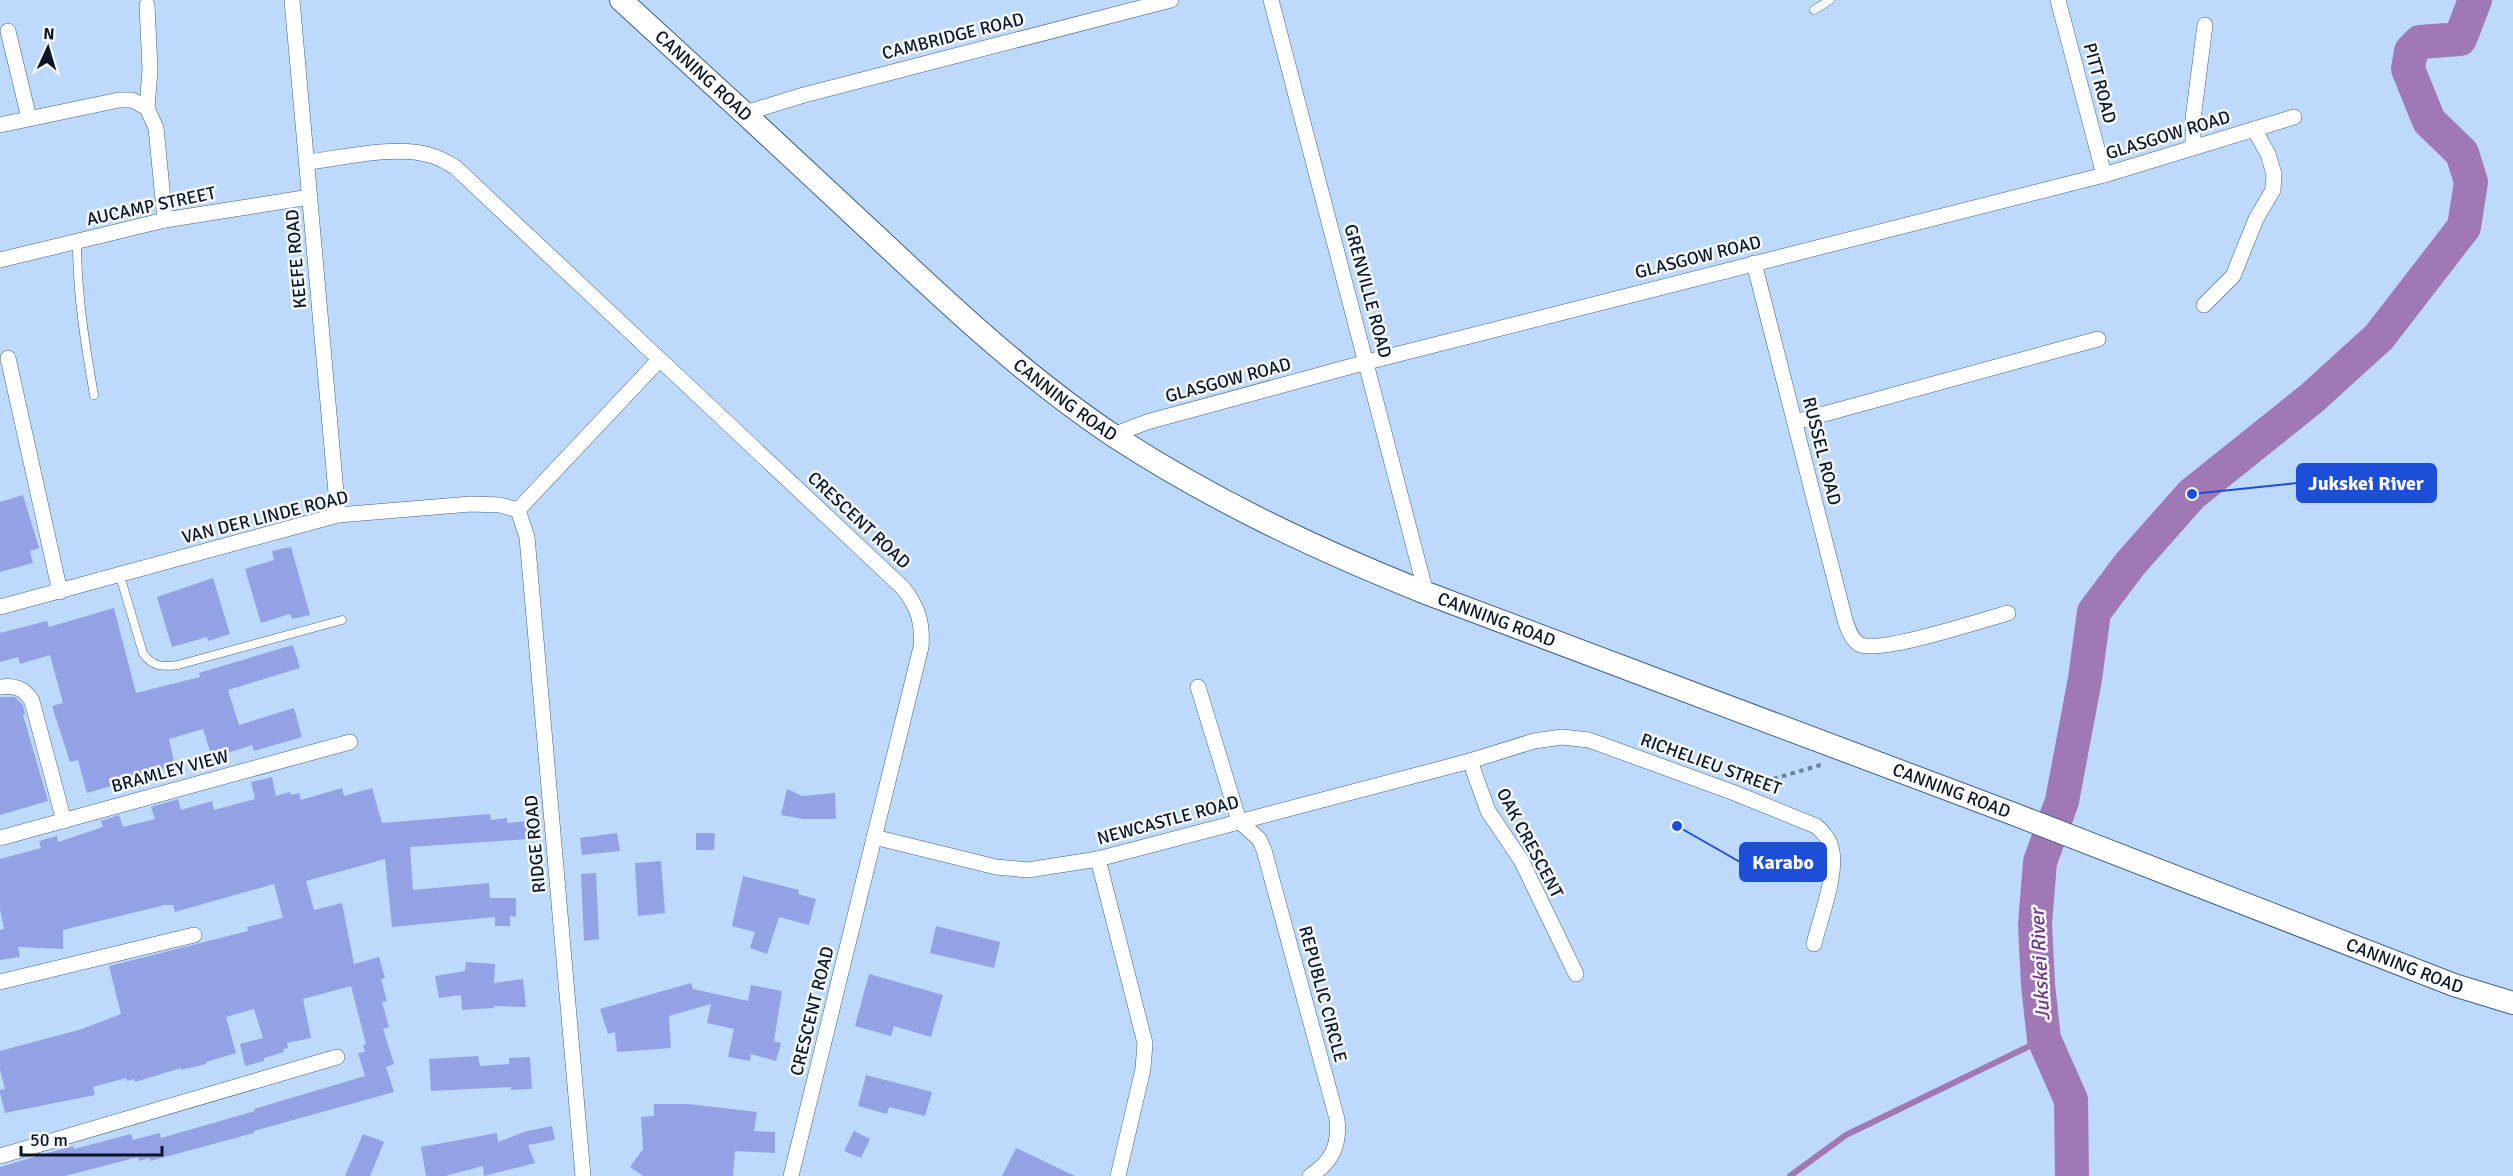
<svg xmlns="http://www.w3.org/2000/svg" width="2513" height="1176" font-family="Signika,sans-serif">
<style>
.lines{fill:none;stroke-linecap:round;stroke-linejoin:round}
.stream{stroke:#a078b5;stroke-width:6}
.river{stroke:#a078b5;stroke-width:34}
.building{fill:#93a2e5}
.service-casing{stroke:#416085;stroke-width:9}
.minor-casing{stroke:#416085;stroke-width:16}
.secondary-casing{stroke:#416085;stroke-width:24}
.path{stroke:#6c819a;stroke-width:4;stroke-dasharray:4.5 4.5;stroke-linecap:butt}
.service{stroke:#fff;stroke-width:8}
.minor{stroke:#fff;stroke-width:15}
.secondary{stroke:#fff;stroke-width:22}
.labels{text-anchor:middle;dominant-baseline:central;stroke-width:5;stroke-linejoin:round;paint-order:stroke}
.street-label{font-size:18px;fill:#0a1625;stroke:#f4f8fc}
.water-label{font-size:20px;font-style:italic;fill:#6c3a85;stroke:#f4f8fc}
.leader{fill:none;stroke:#1d4ed8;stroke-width:2}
.callout-dot{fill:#1d4ed8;stroke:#f4f8fc;stroke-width:2}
.callout{fill:#1d4ed8;stroke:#1d4ed8;stroke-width:2}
.callout-label{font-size:20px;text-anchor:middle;font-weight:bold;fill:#fff}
</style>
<rect width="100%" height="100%" fill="#bdd9fb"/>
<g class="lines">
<path class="stream" d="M 1790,1176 L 1846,1135 L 2044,1039"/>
<path class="river" d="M 2072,1176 L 2071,1100 L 2044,1039 L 2038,985 L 2035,924 L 2040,862 L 2062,801 L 2085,679 L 2094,612 L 2130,564 L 2192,494 L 2312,398 L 2379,337 L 2464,227 L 2471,182 L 2462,153 L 2429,121 L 2408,69 L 2411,51 L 2420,42 L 2460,39 L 2475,0"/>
</g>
<g class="building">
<path d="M 23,495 L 39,548 L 30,551 L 33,563 L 0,572 L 0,502 Z"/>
<path d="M 291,547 L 310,615 L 292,619 L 290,614 L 261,623 L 245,569 L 274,560 L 272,551 Z"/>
<path d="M 213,578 L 230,634 L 208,641 L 207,637 L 172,647 L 157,597 Z"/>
<path d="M 114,608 L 136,693 L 200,677 L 199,673 L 293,645 L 300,668 L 228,690 L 239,725 L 294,708 L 302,737 L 254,751 L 252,745 L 212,758 L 203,729 L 169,739 L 175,766 L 117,780 L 118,784 L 87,793 L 78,760 L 70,762 L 52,706 L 63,703 L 50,655 L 20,664 L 18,657 L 0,662 L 0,633 L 47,621 L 49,627 Z"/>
<path d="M 0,697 L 15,697 L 23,705 L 25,714 L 23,715 L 48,801 L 0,815 Z"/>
<path d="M 272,777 L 276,796 L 290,792 L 291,795 L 299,793 L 301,800 L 342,788 L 344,796 L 372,788 L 382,823 L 490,814 L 491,820 L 507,818 L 507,823 L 527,821 L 529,839 L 410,847 L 413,890 L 489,883 L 490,898 L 516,898 L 516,917 L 510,916 L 510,926 L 495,926 L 495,917 L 392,927 L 385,859 L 306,881 L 314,910 L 342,903 L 354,964 L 379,957 L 385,978 L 381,979 L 387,1001 L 382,1002 L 389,1027 L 383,1029 L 394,1064 L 386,1067 L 394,1092 L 254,1131 L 254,1133 L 150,1161 L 149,1158 L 139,1161 L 138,1157 L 65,1176 L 0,1176 L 0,1167 L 37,1156 L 73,1146 L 74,1149 L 131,1134 L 133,1140 L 160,1133 L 161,1138 L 255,1111 L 254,1109 L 365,1076 L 358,1053 L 365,1052 L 363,1045 L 366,1044 L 351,986 L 303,999 L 311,1038 L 287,1043 L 288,1048 L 283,1049 L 284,1052 L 264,1058 L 264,1061 L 245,1066 L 240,1044 L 263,1038 L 254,1009 L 226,1017 L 236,1053 L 206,1062 L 206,1064 L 181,1070 L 181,1068 L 135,1082 L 134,1079 L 127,1081 L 126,1078 L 93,1087 L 95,1095 L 5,1113 L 0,1093 L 0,1090 L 5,1089 L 0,1070 L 0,1051 L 82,1029 L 121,1014 L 109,966 L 248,931 L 247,927 L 283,918 L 274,884 L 175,912 L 173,905 L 165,905 L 63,930 L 63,949 L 18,947 L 20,957 L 0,960 L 0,930 L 4,929 L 0,909 L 0,859 L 41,848 L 39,841 L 57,836 L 58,842 L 103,827 L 101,821 L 119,815 L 123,827 L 155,819 L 151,807 L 178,799 L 181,810 L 212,801 L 214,810 L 255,799 L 251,782 Z"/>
<path d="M 787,789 L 802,796 L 835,793 L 836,819 L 803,819 L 781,815 Z"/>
<path d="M 617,833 L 620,851 L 582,855 L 580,838 Z"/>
<path d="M 696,833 L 715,833 L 714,850 L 696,850 Z"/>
<path d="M 661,861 L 665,913 L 638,916 L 635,863 Z"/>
<path d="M 596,873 L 599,939 L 584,941 L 581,874 Z"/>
<path d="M 743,876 L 799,890 L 798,894 L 816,899 L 809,925 L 779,917 L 767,954 L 750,948 L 755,932 L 732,926 Z"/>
<path d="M 936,926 L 1000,942 L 994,968 L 930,953 Z"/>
<path d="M 466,962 L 495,964 L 494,983 L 523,979 L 526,1007 L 494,1006 L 494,1008 L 462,1010 L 461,995 L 439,998 L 435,976 L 465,971 Z"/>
<path d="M 869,974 L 943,995 L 931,1037 L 894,1026 L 891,1036 L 855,1026 Z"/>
<path d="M 691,983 L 693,989 L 748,1001 L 751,985 L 782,991 L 774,1041 L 781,1043 L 776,1061 L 751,1054 L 750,1061 L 728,1057 L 734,1029 L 707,1023 L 711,1004 L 669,1016 L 671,1048 L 617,1052 L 615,1032 L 608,1034 L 600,1009 Z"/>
<path d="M 478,1056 L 480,1066 L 509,1064 L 509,1058 L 530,1057 L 532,1089 L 511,1090 L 511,1087 L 431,1091 L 429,1059 Z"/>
<path d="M 866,1075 L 932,1092 L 925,1116 L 889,1107 L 887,1114 L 858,1106 Z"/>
<path d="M 654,1104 L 688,1104 L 757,1112 L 754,1131 L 775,1132 L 775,1153 L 735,1151 L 733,1176 L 643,1176 L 630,1167 L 643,1149 L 641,1117 L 654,1116 Z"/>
<path d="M 552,1126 L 555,1140 L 528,1145 L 535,1163 L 484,1176 L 483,1166 L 445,1176 L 426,1176 L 421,1147 L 497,1133 L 498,1142 L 527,1131 Z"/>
<path d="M 854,1131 L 870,1139 L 861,1158 L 844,1151 Z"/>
<path d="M 363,1134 L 384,1142 L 370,1176 L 345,1176 Z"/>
<path d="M 1016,1148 L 1075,1176 L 1002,1176 Z"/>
</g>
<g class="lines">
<g class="service-casing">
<g id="service">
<path d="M 1814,10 L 1830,0"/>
<path d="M 77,242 C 77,294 85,344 94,395"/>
<path d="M 120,576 L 143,653 C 152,667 163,667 178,665 L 342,620"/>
</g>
</g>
<g class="minor-casing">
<g id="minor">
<path d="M 292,0 L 338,515"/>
<path d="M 1271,0 L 1426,593"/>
<path d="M 2058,0 L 2104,175"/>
<path d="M 147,5 L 150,70 L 147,108"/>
<path d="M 8,31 L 29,118"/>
<path d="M 745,113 L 804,95 L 1171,0"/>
<path d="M 0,125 L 119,100 L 132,100 L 147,108 L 156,128 L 165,220"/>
<path d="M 2193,147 L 2193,119 L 2205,25"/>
<path d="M 308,162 C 343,158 395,145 429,155 C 439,157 446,162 455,167 L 903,588 C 918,607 923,623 921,647 L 791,1176"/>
<path d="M 0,260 L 165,220 L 310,197"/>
<path d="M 1754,263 L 1845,620 C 1848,629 1851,639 1859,644 C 1878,655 1982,620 2008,613"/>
<path d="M 2204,305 L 2233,276 L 2256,219 L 2273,190 L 2274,174 L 2268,154 L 2254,129"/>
<path d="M 8,358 L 60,592"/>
<path d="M 1795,422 L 2098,339"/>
<path d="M 1113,435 L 1147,422 L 1367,362 L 2104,175 L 2294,117"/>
<path d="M 518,510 L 527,537 L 583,1176"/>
<path d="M 0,607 L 338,515 L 471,504 L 500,505 L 518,510 L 659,360"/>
<path d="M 0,687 C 15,685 24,688 32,701 L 64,821"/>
<path d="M 1198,687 L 1239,821 L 1259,839 L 1264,850 L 1337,1119 C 1340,1145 1332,1162 1310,1176"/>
<path d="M 1470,761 L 1488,811 L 1521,860 L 1576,974"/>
<path d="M 874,837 L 996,867 L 1028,870 L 1098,859 L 1470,761 L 1534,741 L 1562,737 L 1589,740 L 1732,792 L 1816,826 C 1822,831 1827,836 1830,844 C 1840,869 1820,918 1814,944"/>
<path d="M 0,838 L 350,742"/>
<path d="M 1098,859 L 1145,1043 L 1143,1069 L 1118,1176"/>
<path d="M 0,982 L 194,935"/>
<path d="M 0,1156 L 337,1057"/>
</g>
</g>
<g class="secondary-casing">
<g id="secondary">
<path id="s1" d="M 621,0 C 701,73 780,146 859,220 C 940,296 1021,374 1114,436 C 1214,501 1316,549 1426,593 L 2011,813 L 2454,985 L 2513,1003"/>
</g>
</g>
<path class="path" d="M 1756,784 L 1824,764"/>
<use href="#service" class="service"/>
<use href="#minor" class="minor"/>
<use href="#secondary" class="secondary"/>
</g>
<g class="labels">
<g class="street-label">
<text transform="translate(953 36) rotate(-14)">CAMBRIDGE ROAD</text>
<text stroke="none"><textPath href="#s1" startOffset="112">CANNING ROAD</textPath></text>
<text transform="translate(2100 83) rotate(75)">PITT ROAD</text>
<text transform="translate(2168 135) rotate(-17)">GLASGOW ROAD</text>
<text transform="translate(151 206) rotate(-12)">AUCAMP STREET</text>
<text transform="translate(1698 257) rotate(-14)">GLASGOW ROAD</text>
<text transform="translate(296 259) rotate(-95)">KEEFE ROAD</text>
<text transform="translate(1368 291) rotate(75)">GRENVILLE ROAD</text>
<text transform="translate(1228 380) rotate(-15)">GLASGOW ROAD</text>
<text stroke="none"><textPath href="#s1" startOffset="598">CANNING ROAD</textPath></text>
<text transform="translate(1822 451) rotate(76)">RUSSEL ROAD</text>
<text transform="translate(265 517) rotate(-14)">VAN DER LINDE ROAD</text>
<text transform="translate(859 520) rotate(43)">CRESCENT ROAD</text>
<text stroke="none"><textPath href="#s1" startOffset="1084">CANNING ROAD</textPath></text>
<text transform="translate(1711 764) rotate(20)">RICHELIEU STREET</text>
<text transform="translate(170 771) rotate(-15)">BRAMLEY VIEW</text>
<text stroke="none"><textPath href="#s1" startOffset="1570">CANNING ROAD</textPath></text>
<text transform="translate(1168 820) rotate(-15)">NEWCASTLE ROAD</text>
<text transform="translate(1530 843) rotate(62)">OAK CRESCENT</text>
<text transform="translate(535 844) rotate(-95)">RIDGE ROAD</text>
<text stroke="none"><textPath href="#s1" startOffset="2056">CANNING ROAD</textPath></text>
<text transform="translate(1323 994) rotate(75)">REPUBLIC CIRCLE</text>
<text transform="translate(812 1011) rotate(-76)">CRESCENT ROAD</text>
</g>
<g class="water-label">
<text transform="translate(2040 965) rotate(-93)">Jukskei River</text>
</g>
</g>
<path class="leader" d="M2192 494L2297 483M1677 826L1740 862"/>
<g class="callout-dot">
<circle cx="2192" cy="494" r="6"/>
<circle cx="1677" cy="826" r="6"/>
</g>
<g class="callout">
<rect x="2297" y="464" width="139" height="38" rx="6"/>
<rect x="1740" y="843" width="86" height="38" rx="6"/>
</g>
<g class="callout-label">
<text x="2366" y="490">Jukskei River</text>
<text x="1783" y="869">Karabo</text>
</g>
<g transform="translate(48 48) rotate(4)" stroke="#f4f8fc" stroke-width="4.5" paint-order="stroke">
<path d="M0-4.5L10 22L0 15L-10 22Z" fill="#0a1625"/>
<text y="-9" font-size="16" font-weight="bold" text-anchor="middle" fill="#0a1625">N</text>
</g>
<path d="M21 1146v9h141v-9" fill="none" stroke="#0a1625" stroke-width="3"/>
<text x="30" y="1146" font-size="18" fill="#0a1625" stroke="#f4f8fc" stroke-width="4.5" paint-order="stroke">50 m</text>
</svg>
